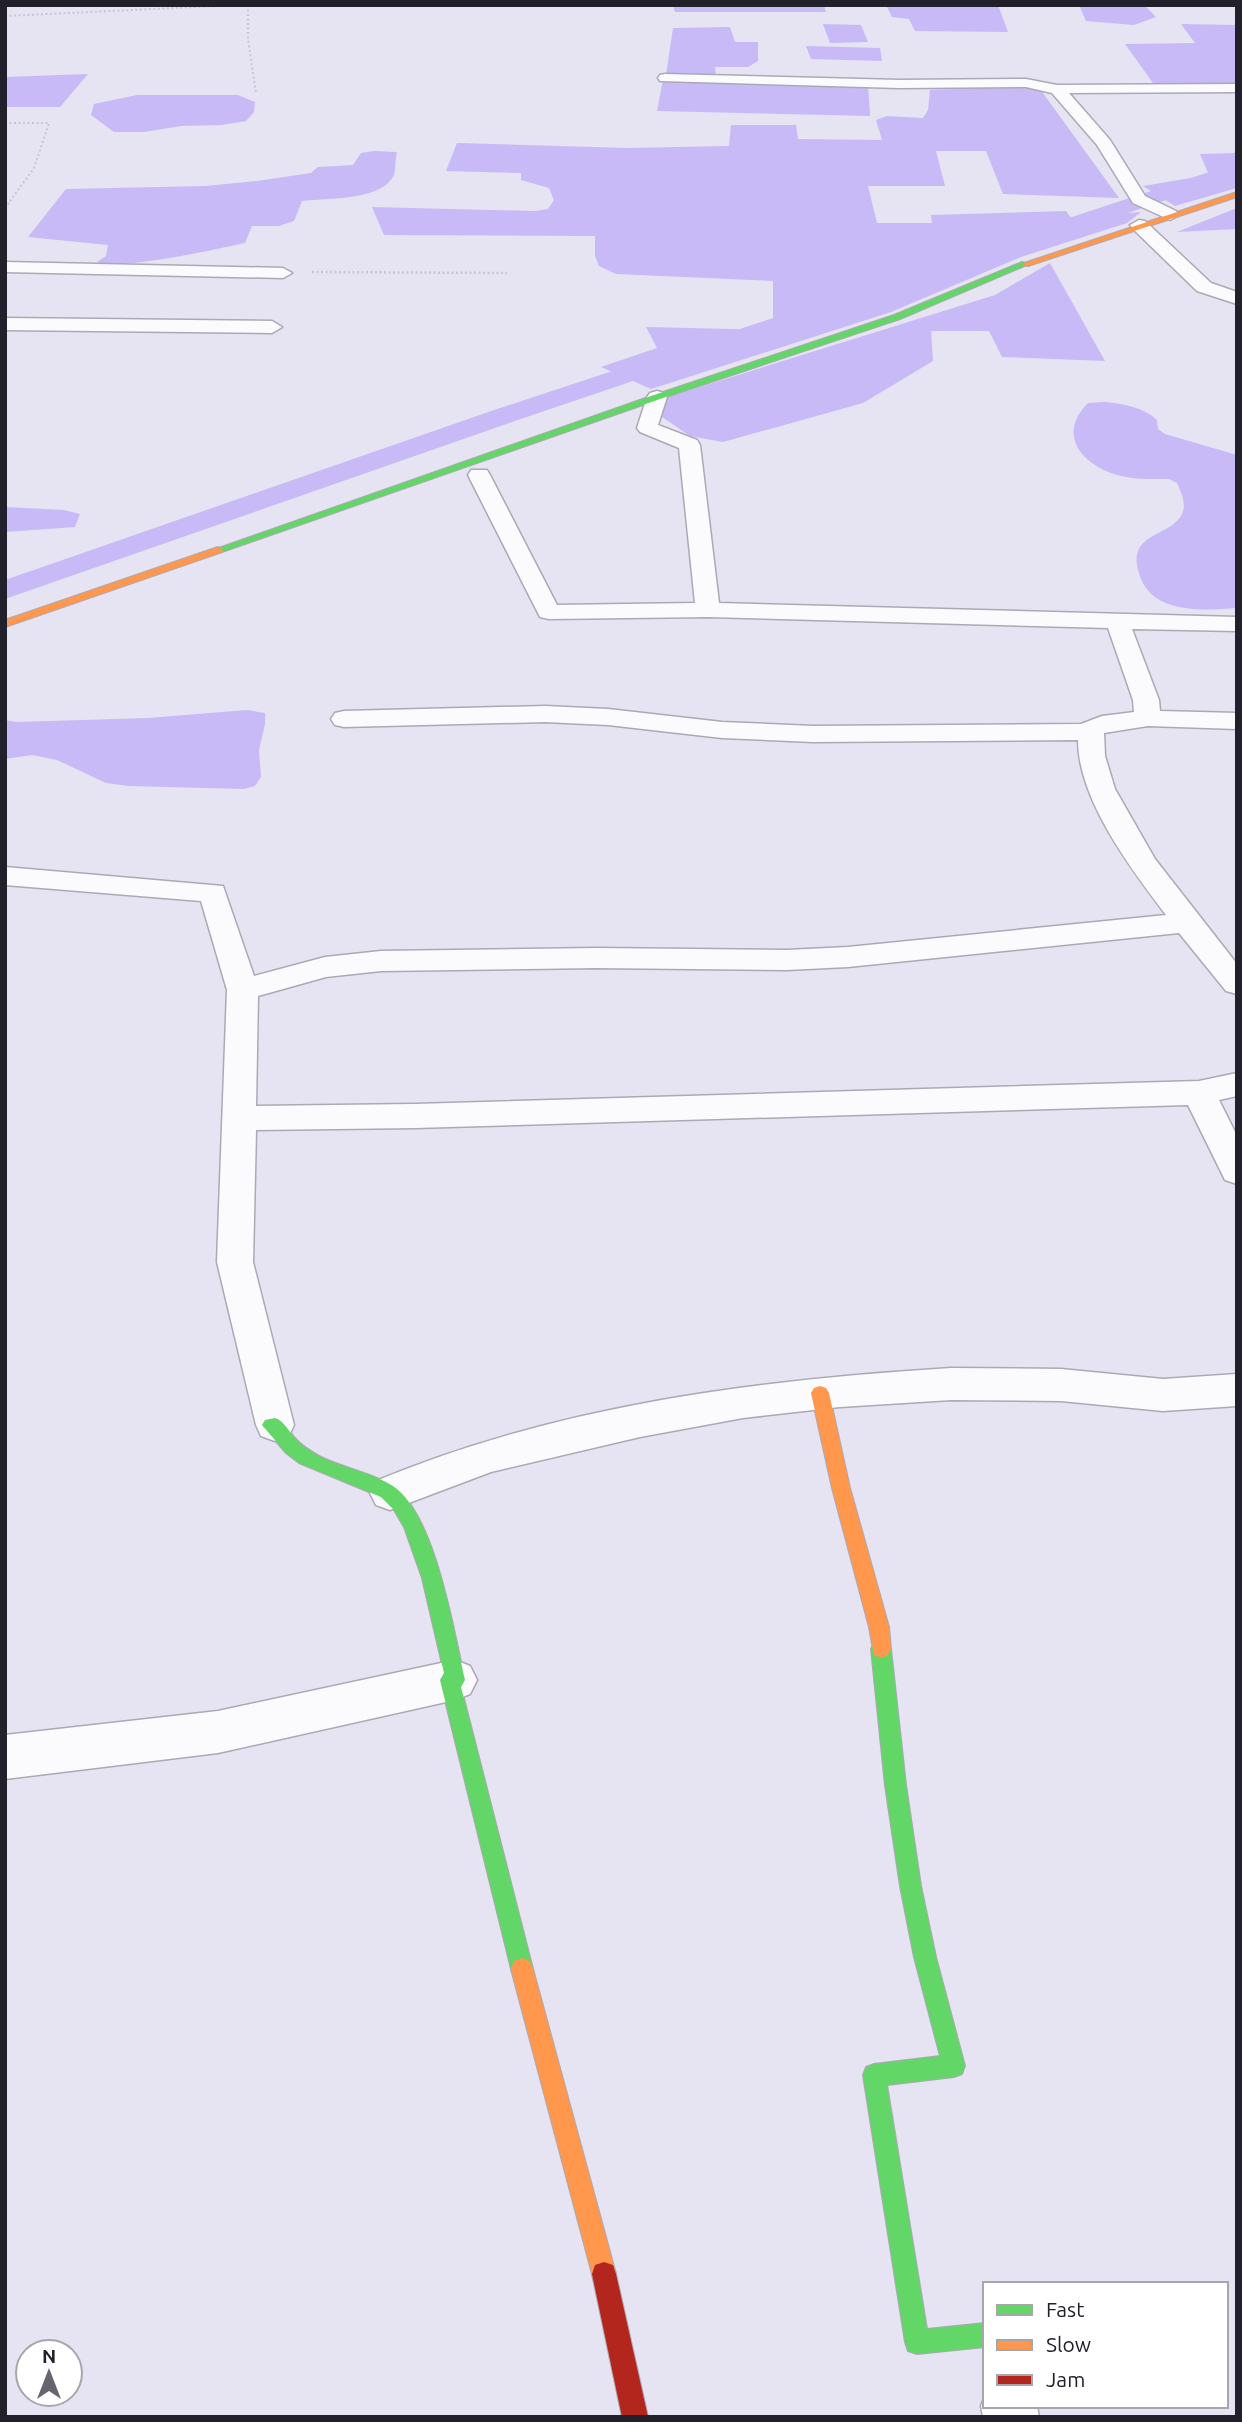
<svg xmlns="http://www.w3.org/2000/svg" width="1242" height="2422" font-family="Ubuntu,sans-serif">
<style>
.water{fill:#c8baf6}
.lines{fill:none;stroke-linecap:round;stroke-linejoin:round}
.canal{fill:#c8baf6;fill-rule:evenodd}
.street-casing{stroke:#aca9b4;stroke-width:3}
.fast-casing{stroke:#aca9b4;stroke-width:2}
.slow-casing{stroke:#aca9b4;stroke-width:2}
.jam-casing{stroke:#aca9b4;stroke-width:2}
.path-far1{stroke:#c9c8ce;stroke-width:2;stroke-dasharray:2 2.5;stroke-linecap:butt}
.path{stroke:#c9c8ce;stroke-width:2.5;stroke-dasharray:2 2.5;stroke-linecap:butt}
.street{fill:#fbfbfd;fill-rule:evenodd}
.fast{fill:#63d668;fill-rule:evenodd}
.slow{fill:#ff974d;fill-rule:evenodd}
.jam{fill:#b3261e;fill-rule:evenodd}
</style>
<rect width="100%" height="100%" fill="#e6e3f2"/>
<g class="water">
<path d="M 673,5 L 824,5 L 826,12 L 675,12 Z"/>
<path d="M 886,5 L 998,5 L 1008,32 L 915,31 L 909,19 L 892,17 Z"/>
<path d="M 1079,5 L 1144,5 L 1156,17 L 1134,25 L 1086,21 Z"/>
<path d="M 823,24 L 861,25 L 868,42 L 830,43 Z"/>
<path d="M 1181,24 L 1237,25 L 1237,84 L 1153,83 L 1125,44 L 1195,43 Z"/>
<path d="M 730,27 L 735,42 L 758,42 L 758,61 L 748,67 L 715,67 L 716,77 L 666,75 L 673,28 Z"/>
<path d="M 806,46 L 880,48 L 882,61 L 811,59 Z"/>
<path d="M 88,74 L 60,107 L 5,107 L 5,77 Z"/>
<path d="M 663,80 L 868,84 L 870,116 L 657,111 Z"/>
<path d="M 1005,87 L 1040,89 L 1119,198 L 1003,194 L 986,151 L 936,151 L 945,186 L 868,186 L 877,223 L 932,223 L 931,215 L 1066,211 L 1071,218 L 1141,212 L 1127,223 L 1021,257 L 891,312 L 651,389 L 601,367 L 657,348 L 646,327 L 773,330 L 773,281 L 616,274 L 599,266 L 595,256 L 595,236 L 384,235 L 372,207 L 535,211 L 548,209 L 554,200 L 549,188 L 521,180 L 521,173 L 446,171 L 457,143 L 627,148 L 729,146 L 731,125 L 796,125 L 798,139 L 882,140 L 876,120 L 887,116 L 923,118 L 928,110 L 930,90 Z"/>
<path d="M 137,95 L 238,95 L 255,102 L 254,112 L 246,121 L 221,125 L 181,126 L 144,132 L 114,132 L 91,115 L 94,104 Z"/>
<path d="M 374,151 L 397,152 C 395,159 396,168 394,174 C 385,201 325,198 302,201 L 294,221 L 279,226 L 252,226 L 245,243 C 217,249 119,271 97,262 L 106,256 L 108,245 L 28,237 L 66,189 L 206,186 L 257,181 L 311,173 L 318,167 L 353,165 L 361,153 Z"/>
<path d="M 1237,153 L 1237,188 L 1175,206 L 1143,186 L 1209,175 L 1200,154 Z"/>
<path d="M 1237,208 L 1237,229 L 1177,232 Z"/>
<path d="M 1050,263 L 1105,361 L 1002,357 L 989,331 L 931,331 L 933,361 L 863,403 L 723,442 L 690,436 L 662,417 L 661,399 L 995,295 Z"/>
<path d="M 1105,402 C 1124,404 1143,407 1157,420 L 1158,429 L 1165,434 L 1237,455 L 1237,608 C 1202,611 1150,614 1139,573 C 1136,564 1135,555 1140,547 C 1151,532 1173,531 1182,514 C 1187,504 1181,492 1177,483 L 1169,479 C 1154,479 1136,480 1121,476 C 1084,467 1055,436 1088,403 Z"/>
<path d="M 5,507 L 64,510 L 80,514 L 75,527 L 5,532 Z"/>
<path d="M 247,710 L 265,713 L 265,724 L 259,750 L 261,777 L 255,786 L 244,789 L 129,786 L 106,783 L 57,760 L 32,755 L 5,759 L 5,720 L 17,722 L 148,718 Z"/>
</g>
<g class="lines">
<g class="canal">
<path d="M 1237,163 L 1237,176 L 1051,239 L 1035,239 L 1032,234 L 1035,229 Z"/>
<path d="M 831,299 L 839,301 L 843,306 L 839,311 L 515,421 L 5,599 L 5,580 L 497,409 Z"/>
</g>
<g class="street-casing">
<g id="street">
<path d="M 665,74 L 899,80 L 1026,79 L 1057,85 L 1237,84 L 1237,92 L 1069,93 L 1110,140 L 1145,196 L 1176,211 L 1179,215 L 1170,220 L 1133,203 L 1097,145 L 1052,93 L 1026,87 L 899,88 L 660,81 L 658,78 L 660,75 Z"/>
<path d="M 1139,220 L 1145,221 L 1211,283 L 1237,292 L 1237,304 L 1197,291 L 1133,229 L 1130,225 Z"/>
<path d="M 5,262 L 283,268 L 292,273 L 283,278 L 5,272 Z"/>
<path d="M 5,318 L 272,321 L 282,327 L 272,333 L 5,330 Z"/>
<path d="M 657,391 L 664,393 L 667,397 L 658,425 L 697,440 L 700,445 L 719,603 L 1237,617 L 1237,631 L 1132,629 L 1159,700 L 1160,711 L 1237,713 L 1237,729 L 1148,726 L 1104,733 L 1105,756 L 1115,789 L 1155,859 L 1237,964 L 1237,994 L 1226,991 L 1179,933 L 848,967 L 787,970 L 596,968 L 381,971 L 326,977 L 258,996 L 256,1106 L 415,1104 L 1199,1081 L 1237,1073 L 1237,1096 L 1219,1100 L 1237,1136 L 1237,1184 L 1225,1180 L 1188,1105 L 415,1128 L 256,1130 L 253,1262 L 294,1425 L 289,1436 L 275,1441 L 261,1436 L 256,1425 L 217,1262 L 227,990 L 201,901 L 5,885 L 5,867 L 223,886 L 254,976 L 325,957 L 381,951 L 596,948 L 787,950 L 848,947 L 1166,915 C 1131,869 1078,799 1078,740 L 813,742 L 722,738 L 608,725 L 545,722 L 344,727 L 335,725 L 331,719 L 335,713 L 344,711 L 545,706 L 608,709 L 722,722 L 813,726 L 1081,724 L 1102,716 L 1134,712 L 1133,700 L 1108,628 L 708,617 L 549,619 L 540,617 L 468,475 L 471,470 L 487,470 L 490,475 L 557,605 L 695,603 L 679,448 L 640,432 L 637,428 L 647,397 L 650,393 Z"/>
<path d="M 951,1368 L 1061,1369 L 1163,1379 L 1237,1374 L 1237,1406 L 1163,1411 L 1061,1401 L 951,1400 L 840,1407 L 743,1418 L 640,1437 L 491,1472 L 390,1510 L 376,1505 L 370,1493 L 376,1481 C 558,1405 756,1380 951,1368 Z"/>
<path d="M 455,1660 L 470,1666 L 477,1680 L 470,1694 L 455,1700 L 218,1753 L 5,1779 L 5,1735 L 218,1711 Z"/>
<path d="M 985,2396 L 985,2406 L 1037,2406 L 1039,2417 L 983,2417 L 981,2406 Z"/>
</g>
</g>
<g class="fast-casing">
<g id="fast">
<path d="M 1022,262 L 1029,264 L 900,319 L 660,399 L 222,552 L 213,550 L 654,395 L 894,315 Z"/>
<path d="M 275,1418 C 285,1421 289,1433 297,1440 C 303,1447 311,1451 319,1456 C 342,1468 371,1472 393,1486 C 435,1514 454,1632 465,1680 L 461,1687 L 533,1969 L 530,1977 L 522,1980 L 514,1977 L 511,1969 L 440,1680 L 444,1673 L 422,1578 L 404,1527 L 394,1510 L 381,1497 L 299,1463 L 286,1453 L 262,1425 L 265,1420 Z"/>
<path d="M 881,1640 L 888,1643 L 891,1649 L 906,1785 L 921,1886 L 936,1957 L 965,2066 L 962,2074 L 954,2077 L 887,2085 L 927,2329 L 985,2323 L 985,2347 L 917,2354 L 908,2351 L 905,2342 L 863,2075 L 866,2067 L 874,2064 L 940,2056 L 914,1957 L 900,1886 L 885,1785 L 871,1649 L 874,1643 Z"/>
</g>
</g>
<g class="slow-casing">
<g id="slow">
<path d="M 1237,192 L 1237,197 L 1028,266 L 1021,264 Z"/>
<path d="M 218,547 L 223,550 L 222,552 L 5,627 L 5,620 Z"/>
<path d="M 820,1386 L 826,1388 L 829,1393 L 850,1488 L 889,1627 L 891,1649 L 888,1655 L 881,1658 L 874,1655 L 869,1627 L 832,1488 L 811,1393 L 814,1388 Z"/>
<path d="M 522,1958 L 530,1961 L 533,1969 L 616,2274 L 613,2283 L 604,2286 L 595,2283 L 592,2274 L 511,1969 L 514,1961 Z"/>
</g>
</g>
<g class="jam-casing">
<path id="jam" d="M 604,2262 L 613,2265 L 616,2274 L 648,2417 L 622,2417 L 592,2274 L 595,2265 Z"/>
</g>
<g class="path-far1">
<path d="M 248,5 L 248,39 L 256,93"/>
<path d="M 5,16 L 238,5"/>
<path d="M 5,123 L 49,123 L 34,168 L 8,204"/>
</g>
<g class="path">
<path d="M 5,208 L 10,202"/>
<path d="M 312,272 L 507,273"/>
</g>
<use href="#street" class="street"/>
<use href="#fast" class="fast"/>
<use href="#slow" class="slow"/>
<use href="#jam" class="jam"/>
</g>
<rect width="1242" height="2422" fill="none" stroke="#22202a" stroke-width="14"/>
<rect x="983" y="2282" width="245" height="126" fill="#ffffff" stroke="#a7a6aa" stroke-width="2"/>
<rect x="997" y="2305" width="35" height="10" fill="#63d668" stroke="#a7a6aa" stroke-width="2"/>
<text x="1046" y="2317" font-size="21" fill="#22202a">Fast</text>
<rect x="997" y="2340" width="35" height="10" fill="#ff974d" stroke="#a7a6aa" stroke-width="2"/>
<text x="1046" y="2352" font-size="21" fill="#22202a">Slow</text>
<rect x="997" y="2375" width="35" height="10" fill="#b3261e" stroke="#a7a6aa" stroke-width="2"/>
<text x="1046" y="2387" font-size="21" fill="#22202a">Jam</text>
<g transform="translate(49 2373)"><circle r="33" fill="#ffffff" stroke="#a7a6aa" stroke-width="2"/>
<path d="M0-5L12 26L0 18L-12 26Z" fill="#676470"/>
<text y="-10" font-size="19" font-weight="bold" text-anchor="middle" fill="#22202a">N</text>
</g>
</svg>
